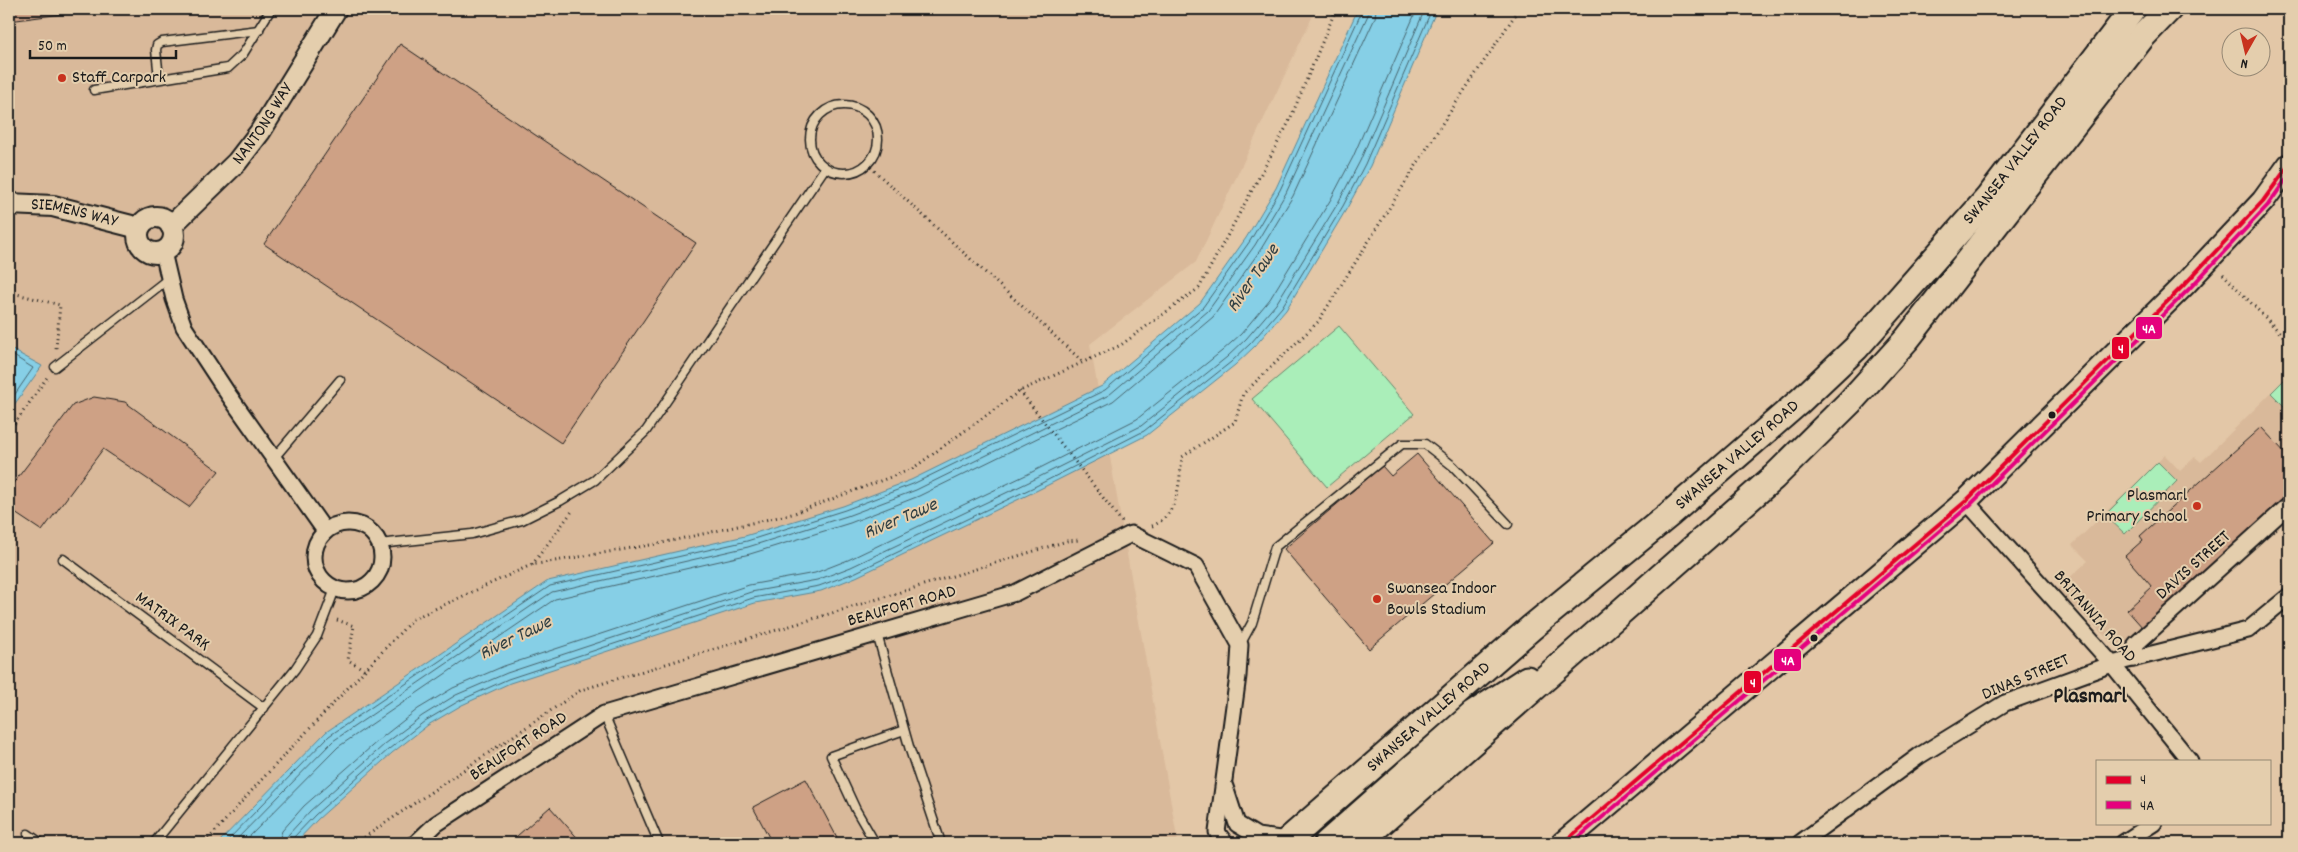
<svg xmlns="http://www.w3.org/2000/svg" width="2298" height="852" font-family="Dekko,sans-serif">
<style>
.built{fill:#d9b99a}
.green{fill:#aaeeb9;stroke:#63856a}
.water{fill:#86cfe6;stroke:#5c8795}
.lines{fill:none;stroke-linecap:round;stroke-linejoin:round}
.shore{stroke:#46646d;stroke-width:1}
.building{fill:#cea185;stroke:#1c1c1c}
.service-casing{stroke:#1c1c1c;stroke-width:11}
.minor-casing{stroke:#1c1c1c;stroke-width:19}
.tertiary-casing{stroke:#1c1c1c;stroke-width:24}
.secondary-casing{stroke:#1c1c1c;stroke-width:26}
.primary-casing{stroke:#1c1c1c;stroke-width:29}
.path{stroke:#1c1c1c;stroke-width:3;stroke-dasharray:1 4;stroke-linecap:butt}
.service{stroke:#e4cead;stroke-width:8}
.minor{stroke:#e4cead;stroke-width:15}
.tertiary{stroke:#e4cead;stroke-width:20}
.secondary{stroke:#e4cead;stroke-width:22}
.primary{stroke:#e4cead;stroke-width:25}
.bus-1-casing{stroke:#e4cead;stroke-width:8}
.bus-2-casing{stroke:#e4cead;stroke-width:8}
.bus-1{stroke:#e4002b;stroke-width:4}
.bus-2{stroke:#e5007d;stroke-width:4}
.poi-dot{fill:#c8321e;stroke:#e4cead;stroke-width:2}
.bus-dot{fill:#1c1c1c;stroke:#e4cead;stroke-width:2}
.labels{text-anchor:middle;dominant-baseline:central;stroke-width:4;stroke-linejoin:round;paint-order:stroke}
.poi-label{font-size:18px;fill:#1c1c1c;stroke:#e4cead;text-anchor:start}
.street-label{font-size:18px;fill:#1c1c1c;stroke:#e4cead}
.water-label{font-size:19px;font-style:italic;fill:#314044;stroke:#e4cead}
.district-label{font-size:22px;font-weight:bold;fill:#1c1c1c;stroke:#e4cead}
.line-badge{stroke:#e4cead;stroke-width:2}
.badge-label{font-size:14px;text-anchor:middle;font-weight:bold;fill:#fff}
</style>
<rect width="100%" height="100%" fill="#e3c7a7"/>
<filter id="ink" filterUnits="userSpaceOnUse"><feTurbulence type="fractalNoise" baseFrequency=".02" numOctaves="2"/><feDisplacementMap in="SourceGraphic" scale="10" xChannelSelector="R" yChannelSelector="G"/><feConvolveMatrix kernelMatrix="1 2 1 2 8 2 1 2 1" color-interpolation-filters="sRGB"/></filter>
<g filter="url(#ink)">
<g class="built">
<path d="M 9,9 L 1316,9 L 1196,262 L 1090,344 L 1178,843 L 9,843 Z"/>
<path d="M 2289,375 L 2289,498 L 2125,644 L 2120,646 L 2113,644 L 2057,589 L 2088,561 L 2072,545 L 2165,455 L 2180,471 L 2195,457 L 2201,462 Z"/>
</g>
<g class="green">
<path d="M 1339,326 L 1414,414 L 1327,487 L 1252,399 Z"/>
<path d="M 2289,375 L 2289,411 L 2271,393 Z"/>
<path d="M 2158,462 L 2177,481 L 2125,534 L 2105,515 Z"/>
</g>
<g class="water">
<path d="M 1358,9 L 1437,9 L 1370,166 L 1347,208 L 1286,310 L 1254,347 L 1235,365 L 1147,435 L 1036,491 L 856,577 L 821,591 L 755,603 L 510,683 L 462,705 L 428,725 L 392,753 L 318,819 L 295,843 L 218,843 L 326,732 L 548,581 L 745,536 L 843,506 L 911,480 L 1102,386 L 1200,303 L 1246,238 L 1276,188 Z"/>
<path d="M 9,348 L 42,366 L 9,412 Z"/>
</g>
<g class="lines">
<g class="shore">
<path d="M 9,353 L 33,368 L 9,403"/>
<path d="M 225,843 L 329,736 L 550,586 L 747,541 L 845,510 L 913,484 L 1105,390 L 1203,307 L 1250,241 L 1280,190 L 1363,9"/>
<path d="M 233,843 L 333,741 L 552,592 L 748,547 L 847,516 L 916,490 L 1109,395 L 1208,311 L 1255,245 L 1286,193 L 1368,15 L 1369,9"/>
<path d="M 243,843 L 338,747 L 555,599 L 750,554 L 850,523 L 919,496 L 1113,401 L 1213,317 L 1261,249 L 1293,196 L 1375,18 L 1376,9"/>
<path d="M 278,843 L 282,831 L 304,806 L 380,739 L 418,709 L 453,688 L 504,666 L 749,585 L 815,573 L 848,560 L 1028,474 L 1137,419 L 1222,351 L 1241,334 L 1270,299 L 1331,199 L 1353,157 L 1417,9"/>
<path d="M 286,843 L 288,835 L 310,811 L 385,744 L 422,716 L 456,695 L 507,673 L 751,592 L 817,580 L 851,567 L 1031,481 L 1141,426 L 1227,357 L 1246,339 L 1276,304 L 1338,203 L 1360,161 L 1425,9"/>
<path d="M 292,843 L 293,838 L 315,815 L 389,749 L 425,721 L 459,701 L 508,679 L 753,598 L 819,586 L 854,573 L 1034,487 L 1144,431 L 1231,362 L 1251,343 L 1282,307 L 1343,206 L 1365,164 L 1432,9"/>
</g>
</g>
<g class="building">
<path d="M 9,9 L 100,9 L 9,21 Z"/>
<path d="M 400,44 L 696,243 L 561,443 L 264,244 Z"/>
<path d="M 94,397 L 125,402 L 219,471 L 189,507 L 103,449 L 42,531 L 9,509 L 9,489 L 73,405 Z"/>
<path d="M 2261,427 L 2289,457 L 2289,498 L 2143,628 L 2127,610 L 2152,587 L 2125,556 L 2143,540 L 2140,536 Z"/>
<path d="M 1417,454 L 1494,543 L 1369,649 L 1284,549 L 1382,466 L 1391,476 Z"/>
<path d="M 806,779 L 840,843 L 772,843 L 753,807 Z"/>
<path d="M 550,807 L 582,843 L 509,843 Z"/>
</g>
<g class="lines">
<g class="service-casing">
<g id="service">
<path d="M 159,78 L 156,50 L 157,45 L 162,42 L 259,30"/>
<path d="M 94,90 L 228,68 L 243,54 L 271,9"/>
<circle cx="844" cy="139" r="34"/>
<path d="M 55,367 L 168,279"/>
<path d="M 274,458 L 340,380"/>
<path d="M 379,544 L 472,534 L 522,520 L 560,501 L 595,480 L 646,431 L 825,168"/>
<path d="M 63,559 L 264,708"/>
<path d="M 877,634 L 910,750 L 941,843"/>
<path d="M 1240,645 L 1252,623 L 1275,547 L 1402,444 L 1425,444 L 1453,466 L 1508,524"/>
<path d="M 604,714 L 659,843"/>
<path d="M 28,834 L 41,843"/>
<path d="M 154,843 L 295,669 L 317,636 L 335,589"/>
<path d="M 875,843 L 856,810 L 831,756 L 904,730"/>
</g>
</g>
<g class="minor-casing">
<g id="minor">
<path d="M 163,252 L 174,299 L 184,327 L 228,394 L 325,531"/>
<path d="M 1966,501 L 2112,664 L 2190,761"/>
<circle cx="348" cy="557" r="34"/>
<path d="M 2134,659 L 2136,644 L 2289,505"/>
<path d="M 1225,787 L 1237,824 L 1257,836 L 1288,840"/>
<path d="M 416,843 L 436,824 L 604,714 L 1015,593 L 1131,534 L 1196,566 L 1240,645 L 1238,676 L 1217,832 L 1225,843"/>
<path d="M 1800,843 L 1919,756 L 2005,703 L 2112,664 L 2248,630 L 2289,596"/>
<path d="M 2123,843 L 2154,823"/>
</g>
</g>
<g class="tertiary-casing">
<g id="tertiary">
<path id="s1" d="M 9,204 L 53,206 L 139,228"/>
<circle cx="156" cy="235" r="18"/>
<path id="s2" d="M 171,226 L 237,162 L 260,132 L 336,9"/>
</g>
</g>
<g class="secondary-casing">
<path id="secondary" d="M 1563,843 L 1966,501 L 2184,285 L 2263,201 L 2289,165"/>
</g>
<g class="primary-casing">
<g id="primary">
<path id="s3" d="M 1285,843 L 1531,628 L 1670,514 L 1800,401 L 1856,348 L 1988,198 L 2133,9"/>
<path d="M 1327,843 L 1472,715 L 1527,679"/>
<path d="M 1358,843 L 1774,477 L 1850,402 L 1907,339 L 2142,37 L 2169,9"/>
</g>
</g>
<g class="path">
<path d="M 867,164 L 1083,362"/>
<path d="M 2223,274 L 2289,342"/>
<path d="M 9,292 L 60,305 L 56,349"/>
<path d="M 1020,391 L 1122,522"/>
<path d="M 9,432 L 48,376"/>
<path d="M 1152,526 C 1179,515 1179,483 1182,457 L 1235,422 L 1243,394 L 1318,322 L 1442,124 L 1519,9"/>
<path d="M 532,565 L 573,510"/>
<path d="M 337,620 L 354,626 L 348,660 L 365,670"/>
<path d="M 205,843 L 264,777 L 413,619 L 531,565 L 662,543 L 792,514 L 912,469 L 1020,391 L 1121,345 L 1199,288 L 1289,122 L 1336,9"/>
<path d="M 356,843 L 581,690 L 1067,541 L 1080,540"/>
</g>
<use href="#service" class="service"/>
<use href="#minor" class="minor"/>
<use href="#tertiary" class="tertiary"/>
<use href="#secondary" class="secondary"/>
<use href="#primary" class="primary"/>
<g class="bus-1-casing">
<path id="bus-1" d="M 1563,843 L 1966,501 L 2184,285 L 2263,201 L 2289,165"/>
</g>
<g class="bus-2-casing">
<path id="bus-2" d="M 1572,843 L 1970,505 L 2189,289 L 2268,205 L 2289,175"/>
</g>
<use href="#bus-1" class="bus-1"/>
<use href="#bus-2" class="bus-2"/>
</g>
</g>
<g class="poi-dot">
<circle cx="62" cy="78" r="5"/>
<circle cx="2197" cy="506" r="5"/>
<circle cx="1377" cy="599" r="5"/>
</g>
<g class="bus-dot">
<circle cx="2052" cy="415" r="4.5"/>
<circle cx="1814" cy="638" r="4.5"/>
</g>
<g class="labels">
<g class="poi-label">
<text x="72" y="78">Staff Carpark</text>
<text x="2187" y="496" text-anchor="end">Plasmarl<tspan x="2187" dy="21">Primary School</tspan></text>
<text x="1387" y="589">Swansea Indoor<tspan x="1387" dy="21">Bowls Stadium</tspan></text>
</g>
<g class="street-label">
<text stroke="none"><textPath href="#s2" startOffset="138">NANTONG WAY</textPath></text>
<text stroke="none"><textPath href="#s3" startOffset="1002">SWANSEA VALLEY ROAD</textPath></text>
<text stroke="none"><textPath href="#s1" startOffset="66">SIEMENS WAY</textPath></text>
<text stroke="none"><textPath href="#s3" startOffset="596">SWANSEA VALLEY ROAD</textPath></text>
<text transform="translate(2194 566) rotate(-42)">DAVIS STREET</text>
<text transform="translate(902 607) rotate(-16)">BEAUFORT ROAD</text>
<text transform="translate(2094 617) rotate(49)">BRITANNIA ROAD</text>
<text transform="translate(172 622) rotate(36)">MATRIX PARK</text>
<text transform="translate(2026 678) rotate(-23)">DINAS STREET</text>
<text stroke="none"><textPath href="#s3" startOffset="191">SWANSEA VALLEY ROAD</textPath></text>
<text transform="translate(519 747) rotate(-33)">BEAUFORT ROAD</text>
</g>
<g class="water-label">
<text transform="translate(1254 279) rotate(-55)">River Tawe</text>
<text transform="translate(901 520) rotate(-23)">River Tawe</text>
<text transform="translate(516 639) rotate(-26)">River Tawe</text>
</g>
<g class="district-label">
<text x="2090" y="697">Plasmarl</text>
</g>
</g>
<g class="line-badge">
<rect x="2135" y="316" width="28" height="24" rx="5" fill="#e5007d"/>
<rect x="2111" y="336" width="19" height="24" rx="5" fill="#e4002b"/>
<rect x="1773" y="648" width="29" height="24" rx="5" fill="#e5007d"/>
<rect x="1743" y="670" width="19" height="24" rx="5" fill="#e4002b"/>
</g>
<g class="badge-label">
<text x="2149" y="333">4A</text>
<text x="2121" y="353">4</text>
<text x="1788" y="665">4A</text>
<text x="1753" y="687">4</text>
</g>
<rect width="2298" height="852" fill="none" stroke="#e4cead" stroke-width="30"/>
<rect x="15" y="15" width="2268" height="822" fill="none" stroke="#1c1c1c" stroke-width="2" filter="url(#ink)"/>
<rect x="2096" y="760" width="175" height="65" fill="#e4cead" stroke="#948773"/>
<rect x="2106" y="776" width="25" height="8" fill="#e4002b" stroke="#948773"/>
<text x="2140" y="784" font-size="15" fill="#1c1c1c">4</text>
<rect x="2106" y="801" width="25" height="8" fill="#e5007d" stroke="#948773"/>
<text x="2140" y="810" font-size="15" fill="#1c1c1c">4A</text>
<g transform="translate(2246 52) rotate(188)"><circle r="24" fill="#e4cead" stroke="#948773"/>
<path d="M0-4L9 19L0 12L-9 19Z" fill="#c8321e"/>
<text y="-8" font-size="14" font-weight="bold" text-anchor="middle" fill="#1c1c1c">N</text>
</g>
<path d="M30 50v8h146v-8" fill="none" stroke="#1c1c1c" stroke-width="2.5"/>
<text x="38" y="50" font-size="15" fill="#1c1c1c" stroke="#e4cead" stroke-width="4" paint-order="stroke">50 m</text>
</svg>
